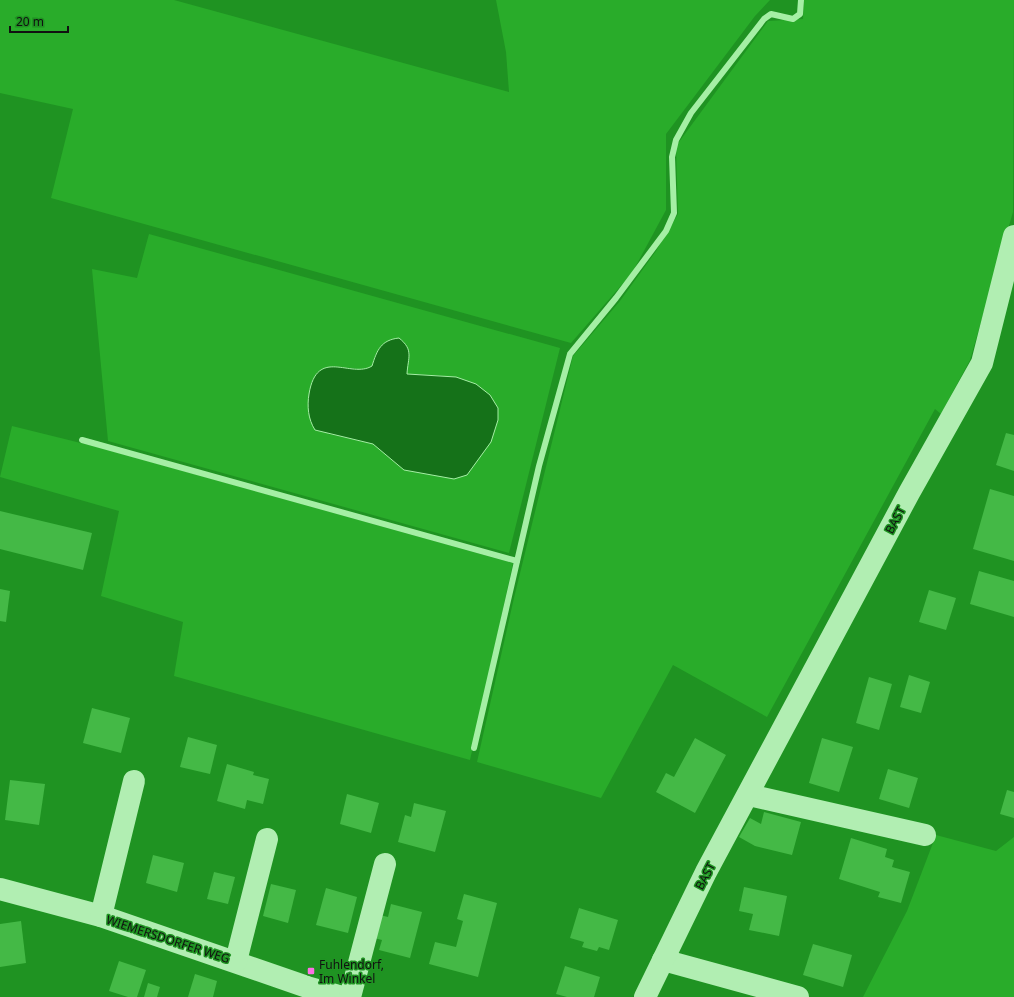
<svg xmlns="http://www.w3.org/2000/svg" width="1014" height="997" font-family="'Noto Sans',sans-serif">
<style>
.green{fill:#29ac2a;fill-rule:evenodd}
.water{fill:#157219;stroke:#a5efa5}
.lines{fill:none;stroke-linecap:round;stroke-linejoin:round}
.stream{stroke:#a5efa5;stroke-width:6}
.building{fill:#44b946}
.street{stroke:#b1eeb2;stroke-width:22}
.poi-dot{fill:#fc72e4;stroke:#1f9322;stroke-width:1.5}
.labels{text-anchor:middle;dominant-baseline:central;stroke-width:3;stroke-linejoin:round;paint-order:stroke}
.street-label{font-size:12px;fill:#111;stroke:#1f9322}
.poi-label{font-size:12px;fill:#111;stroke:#1f9322;text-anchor:start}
</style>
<rect width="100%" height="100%" fill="#1f9322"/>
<g class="green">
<path d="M 0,0 L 174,0 L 509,92 L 506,52 L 496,0 L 770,0 L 755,16 L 666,134 L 666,210 L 632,273 L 571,343 L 51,198 L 73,109 L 0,93 Z"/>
<path d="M 804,0 L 1014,0 L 1013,212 L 970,360 L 941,414 L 935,409 L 767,717 L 673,665 L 601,798 L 477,762 L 514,598 L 573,356 L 620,301 L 656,251 L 678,214 L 676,146 L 768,21 L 803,19 Z"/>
<path d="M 149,234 L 560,348 L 509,553 L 108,441 L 92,269 L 137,278 ZM 410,352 L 407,374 C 445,376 476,372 498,408 L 404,470 L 373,444 L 328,434 L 336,366 L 366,370 L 372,366 L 376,353 Z"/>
<path d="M 12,426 L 101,448 L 513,563 L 470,760 L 174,676 L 183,622 L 101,596 L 119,511 L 0,477 Z"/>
<path d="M 936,835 L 996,851 L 1014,837 L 1014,997 L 863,997 L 907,911 Z"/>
</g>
<path class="water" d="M 399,338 C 414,350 408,357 407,374 L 456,377 L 476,384 L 490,395 L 498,408 L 498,420 L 491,442 L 467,475 L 454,479 L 404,470 L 373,444 L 315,430 C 308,419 307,406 309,394 C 317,346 351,379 372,366 C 377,350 381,340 399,338 Z"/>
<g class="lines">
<g class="stream">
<path d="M 82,440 L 517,561"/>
<path d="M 474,748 L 539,466 L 570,354 L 616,298 L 666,231 L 674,213 L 672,157 L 676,140 L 691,113 L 764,19 L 771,14 L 793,19 L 800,14 L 801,0"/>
</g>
</g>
<g class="building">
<path d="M 1006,433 L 1014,435 L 1014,471 L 996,465 Z"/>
<path d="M 990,489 L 1014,496 L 1014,561 L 973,549 Z"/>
<path d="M 0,511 L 92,533 L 83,570 L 0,549 Z"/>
<path d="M 979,571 L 1014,581 L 1014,617 L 970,604 Z"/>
<path d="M 0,589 L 10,591 L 6,622 L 0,621 Z"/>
<path d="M 929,590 L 956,598 L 946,630 L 919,622 Z"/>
<path d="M 909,675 L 930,682 L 921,713 L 900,707 Z"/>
<path d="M 869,677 L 892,684 L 879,730 L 856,723 Z"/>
<path d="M 92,708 L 130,718 L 121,753 L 83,743 Z"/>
<path d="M 188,737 L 217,745 L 210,774 L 180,767 Z"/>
<path d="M 695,738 L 726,755 L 695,813 L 656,792 L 666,773 L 674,777 Z"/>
<path d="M 822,738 L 853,747 L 839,792 L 809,783 Z"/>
<path d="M 227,764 L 254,772 L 253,775 L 269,779 L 263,804 L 247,800 L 245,809 L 217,801 Z"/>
<path d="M 888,769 L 918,778 L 909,808 L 879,799 Z"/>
<path d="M 10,780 L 45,784 L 39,825 L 5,820 Z"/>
<path d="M 1007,790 L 1014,792 L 1014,818 L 1000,814 Z"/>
<path d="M 347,794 L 379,803 L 371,833 L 340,824 Z"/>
<path d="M 414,803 L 446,811 L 435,852 L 398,842 L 405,815 L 411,817 Z"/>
<path d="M 764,812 L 801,822 L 792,855 L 755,846 L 739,837 L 750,818 L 761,824 Z"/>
<path d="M 851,838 L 887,849 L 885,857 L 894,860 L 892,867 L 910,872 L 901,903 L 878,897 L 880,892 L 839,879 Z"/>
<path d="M 153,855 L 184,863 L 177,892 L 146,883 Z"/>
<path d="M 214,872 L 235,877 L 228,904 L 207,899 Z"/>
<path d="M 271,884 L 296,890 L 288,923 L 263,916 Z"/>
<path d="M 744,887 L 787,896 L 779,936 L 749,930 L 753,914 L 739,911 Z"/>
<path d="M 326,888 L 357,897 L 348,933 L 316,925 Z"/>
<path d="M 464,894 L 497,903 L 478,977 L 429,964 L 435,942 L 456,947 L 463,921 L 457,919 Z"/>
<path d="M 391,904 L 422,912 L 410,958 L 379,950 L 382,940 L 374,938 L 380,915 L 388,917 Z"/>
<path d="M 579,908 L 618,920 L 609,950 L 599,947 L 597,951 L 582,947 L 584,942 L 570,938 Z"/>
<path d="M 21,921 L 26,963 L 0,967 L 0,924 Z"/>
<path d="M 813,944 L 852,955 L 843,987 L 803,975 Z"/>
<path d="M 119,961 L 146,970 L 137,997 L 128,997 L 109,991 Z"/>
<path d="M 565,966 L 600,977 L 594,997 L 567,997 L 556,994 Z"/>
<path d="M 195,974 L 217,981 L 213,997 L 188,997 Z"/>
<path d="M 148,983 L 160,987 L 157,997 L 144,997 Z"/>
</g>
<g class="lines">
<g class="street">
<path d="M 749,795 L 925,835"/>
<path d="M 0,889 L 101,916 L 307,987 L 343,997"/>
<path d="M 101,916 L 134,781"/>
<path d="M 663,960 L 798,997"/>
<path d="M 236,961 L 267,839"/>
<path d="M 350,997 L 385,864"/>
<path d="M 645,997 L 706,872 L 909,493 L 982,363 L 1014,236"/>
</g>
</g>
<rect class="poi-dot" x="307" y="967" width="8" height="8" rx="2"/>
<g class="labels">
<g class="street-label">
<text transform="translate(895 520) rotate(-62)">BAST</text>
<text transform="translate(705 876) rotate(-62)">BAST</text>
<text transform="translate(168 939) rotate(18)">WIEMERSDORFER WEG</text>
</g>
<g class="poi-label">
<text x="319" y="964">Fuhlendorf,<tspan x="319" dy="14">Im Winkel</tspan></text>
</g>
</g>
<path d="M10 26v6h58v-6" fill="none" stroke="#111111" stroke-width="2"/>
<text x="16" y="26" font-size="12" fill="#111111" stroke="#1f9322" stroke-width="3" paint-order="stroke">20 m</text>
</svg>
